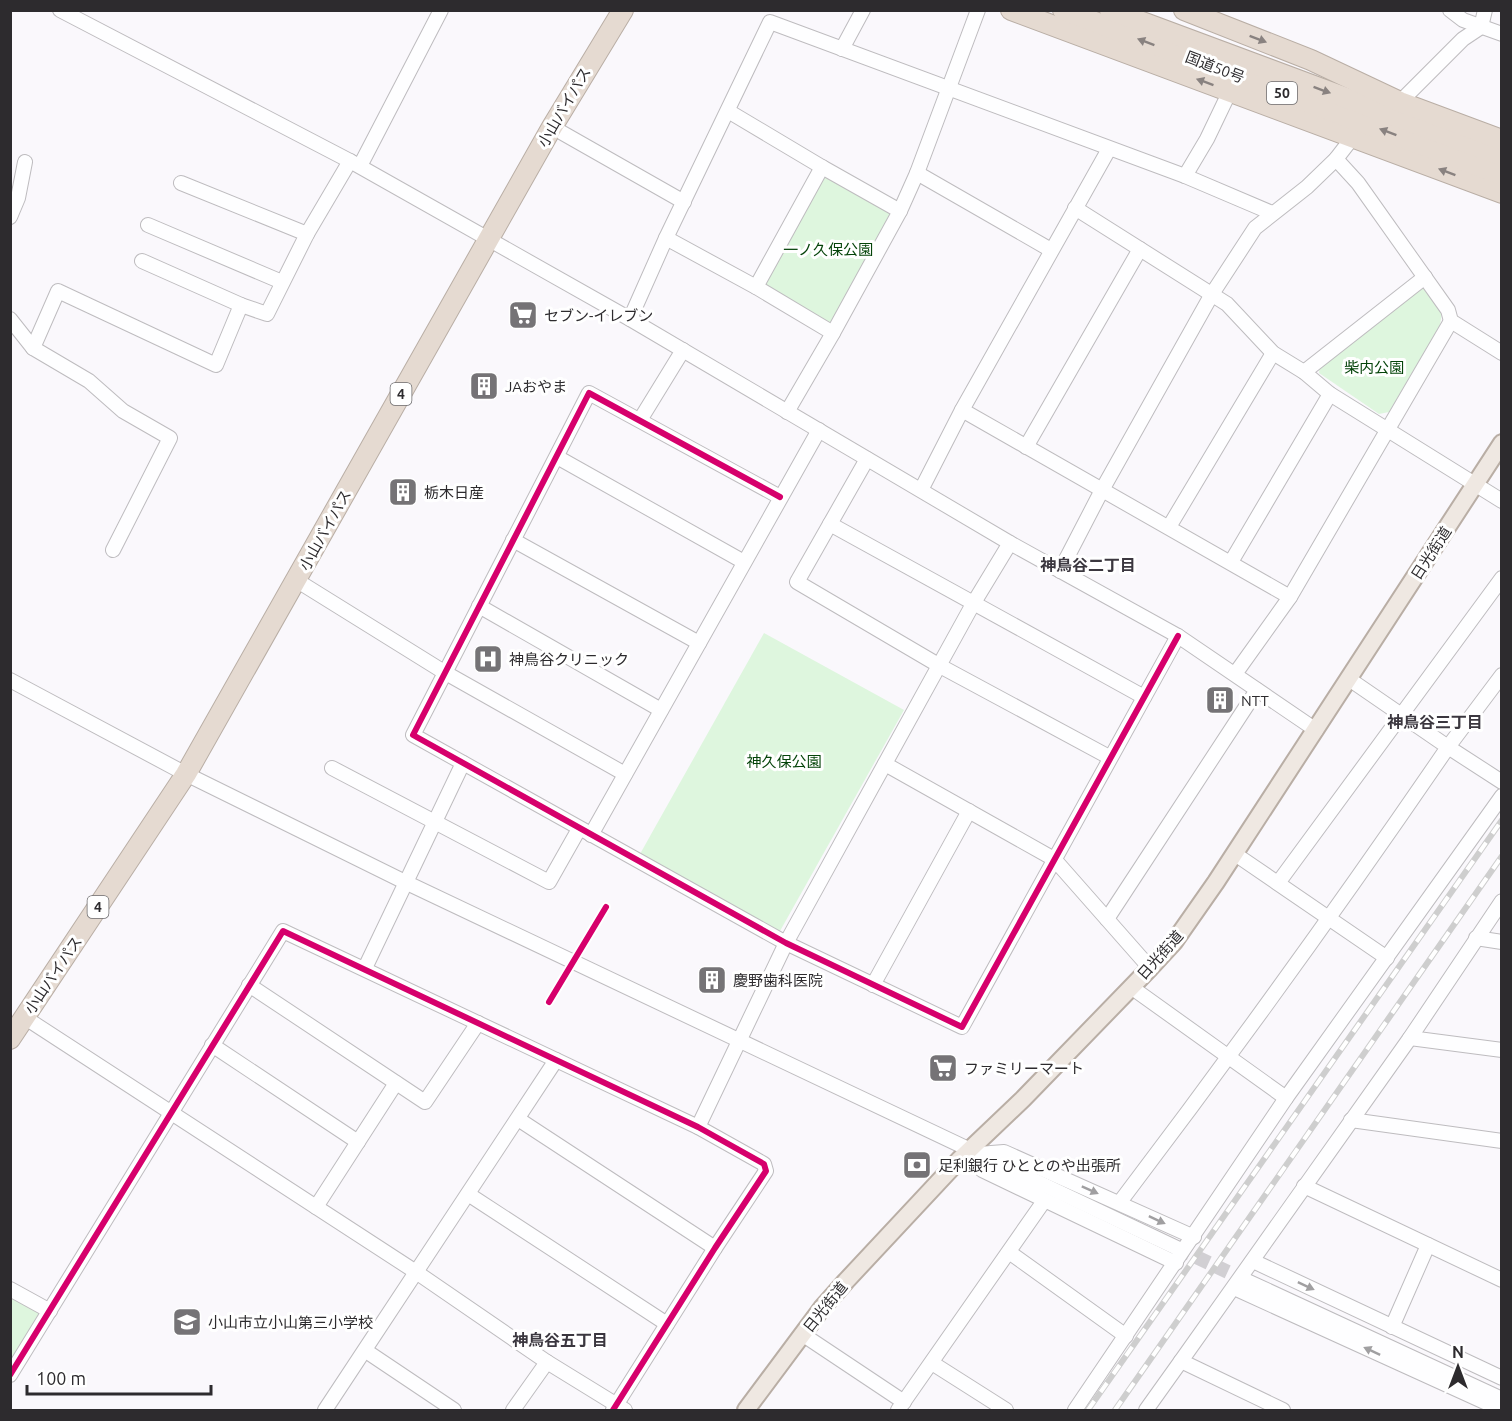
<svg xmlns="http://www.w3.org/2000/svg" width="1512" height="1421" font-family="Ubuntu,'Noto Sans JP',sans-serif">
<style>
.green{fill:#def6de}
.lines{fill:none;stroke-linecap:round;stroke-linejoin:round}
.minor-tunnel{stroke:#d1cfd3;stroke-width:14;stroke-dasharray:14 7;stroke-linecap:butt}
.minor-casing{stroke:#bebcbf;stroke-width:16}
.major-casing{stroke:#b9aea5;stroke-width:20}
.highway-casing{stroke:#b9aea5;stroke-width:22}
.minor{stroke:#fefeff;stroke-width:14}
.major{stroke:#efe8e2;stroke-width:16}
.highway{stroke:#e5dad1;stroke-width:20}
.rail-casing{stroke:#cecece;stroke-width:6}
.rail{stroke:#fff;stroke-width:4;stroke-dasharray:11;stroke-linecap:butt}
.cycleway-casing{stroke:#fff;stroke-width:10}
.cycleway{stroke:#d6006c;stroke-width:6}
.oneway{fill:#898280}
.oneway2{fill:#a09fa1}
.labels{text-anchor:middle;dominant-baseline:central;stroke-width:6;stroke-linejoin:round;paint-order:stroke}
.shield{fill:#fff;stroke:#6c6b6d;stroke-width:1.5}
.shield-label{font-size:14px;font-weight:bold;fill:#2d2b2e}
.street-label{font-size:15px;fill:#2d2b2e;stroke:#fff}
.park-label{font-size:15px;fill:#05440a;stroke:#fff}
.poi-label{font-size:15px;fill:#2d2b2e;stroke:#fff;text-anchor:start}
.neighbourhood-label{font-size:16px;font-weight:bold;fill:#3b373f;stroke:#fff}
</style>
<rect width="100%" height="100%" fill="#faf8fc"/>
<g class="green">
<path d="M 824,173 L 894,212 L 832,324 L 762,285 Z"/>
<path d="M 1422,287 L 1442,313 L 1440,325 L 1389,412 L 1379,414 L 1319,373 L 1320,363 Z"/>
<path d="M 764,633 L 904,710 L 780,931 L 640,854 Z"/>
<path d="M 11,1291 L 36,1306 L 40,1316 L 11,1362 Z"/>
</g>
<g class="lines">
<path class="minor-tunnel" d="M 1177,1248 L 1247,1281"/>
<g class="minor-casing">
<g id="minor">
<path d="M 60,10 L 350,161 L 630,319 L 1010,543 L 1178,636 L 1316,730"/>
<path d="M 1450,10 L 1463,20 L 1502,34"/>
<path d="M 842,49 L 863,10"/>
<path d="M 1400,102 L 1463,39 L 1481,27 L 1485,10"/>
<path d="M 728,111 L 822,167 L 900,211"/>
<path d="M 552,127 L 684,202"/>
<path d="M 1336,159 L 1358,183 L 1448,310 L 1451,321 L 1502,353"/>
<path d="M 360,166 L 441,10"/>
<path d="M 917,173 L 1051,250"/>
<path d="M 1185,176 L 1207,139 L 1230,91"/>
<path d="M 181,183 L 307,234"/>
<path d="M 1075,208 L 1227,304 L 1273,353 L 1304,372 L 1330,394 L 1502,501"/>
<path d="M 10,217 L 18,198 L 25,162"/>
<path d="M 148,225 L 282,282"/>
<path d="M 666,238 L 756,287 L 833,333"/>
<path d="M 142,261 L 241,305"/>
<path d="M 756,287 L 822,167"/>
<path d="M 10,319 L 33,348 L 89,381 L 123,411 L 170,438 L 113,550"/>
<path d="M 630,319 L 666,238 L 770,22 L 1185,176 L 1272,213"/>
<path d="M 33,348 L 58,291 L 216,365 L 241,305 L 267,314 L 307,234 L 350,161"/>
<path d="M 1304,372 L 1425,277"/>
<path d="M 962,410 L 1290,597"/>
<path d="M 787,412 L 833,333 L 900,211 L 917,173 L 978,10"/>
<path d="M 640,420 L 683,350"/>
<path d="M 1026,447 L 1140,249"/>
<path d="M 557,457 L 744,562"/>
<path d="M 867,459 L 797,582 L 940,666 L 1109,757"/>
<path d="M 921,490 L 962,410 L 1109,149"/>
<path d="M 780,497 L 589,393 L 413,735 L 786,943 L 962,1027 L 1178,636"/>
<path d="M 830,524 L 1144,697"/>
<path d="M 1169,527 L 1273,353"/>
<path d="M 513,540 L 699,643"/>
<path d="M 1231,562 L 1330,394"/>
<path d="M 1060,571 L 1102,490 L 1212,294 L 1255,228 L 1307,187 L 1336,159 L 1353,137"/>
<path d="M 296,580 L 444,672 L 625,774"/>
<path d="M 479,606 L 661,710"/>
<path d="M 1235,674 L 1290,597 L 1451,321"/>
<path d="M 1502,675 L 1448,747 L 1502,782"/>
<path d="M 10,680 L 186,774 L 405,882 L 1177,1248"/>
<path d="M 885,764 L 1054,859 L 1150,968"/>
<path d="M 332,768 L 549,882 L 579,829"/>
<path d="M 591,835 L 819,430"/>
<path d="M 1235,854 L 1387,958"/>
<path d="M 1278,883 L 1502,578"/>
<path d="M 1107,919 L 1257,690"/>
<path d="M 1476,938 L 1502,942"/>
<path d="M 365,968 L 463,763"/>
<path d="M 249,985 L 425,1102 L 478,1023"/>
<path d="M 873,985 L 969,811"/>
<path d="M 1131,987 L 1286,1098"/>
<path d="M 24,1017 L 416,1272 L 547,1362 L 625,1410"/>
<path d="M 1410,1038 L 1502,1050"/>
<path d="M 212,1045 L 358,1142"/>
<path d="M 518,1119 L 715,1248"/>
<path d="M 1351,1120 L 1502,1141"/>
<path d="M 698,1127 L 786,943 L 973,604 L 1010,543"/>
<path d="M 977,1154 L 982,1170 L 1176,1263"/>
<path d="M 979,1154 L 1004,1152 L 1194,1237"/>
<path d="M 1304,1186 L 1502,1280"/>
<path d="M 468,1194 L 667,1324"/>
<path d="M 1120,1202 C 1233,1053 1342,902 1448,747 L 1349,679"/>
<path d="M 316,1207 L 396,1083"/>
<path d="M 1009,1252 L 1126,1336"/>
<path d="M 1253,1261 L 1502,1378"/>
<path d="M 1247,1281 L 1502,1399"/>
<path d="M 1234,1288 L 1502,1410"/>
<path d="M 10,1289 L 50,1311"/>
<path d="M 1392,1327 L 1428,1245"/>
<path d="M 802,1334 L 904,1402"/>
<path d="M 366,1351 L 454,1410"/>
<path d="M 932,1363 L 1006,1410"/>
<path d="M 10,1375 L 283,931 L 698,1127 L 764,1164 L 766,1171 L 715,1248 L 613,1410"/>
<path d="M 325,1410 L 556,1060"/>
<path d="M 513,1410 L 547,1362"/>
<path d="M 898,1410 L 1044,1201"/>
<path d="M 1075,1410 L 1286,1098 L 1502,796"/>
<path d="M 1146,1410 L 1181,1361"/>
<path d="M 1283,1410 L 1181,1361 L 1410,1038 L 1502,901"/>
</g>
</g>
<g class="major-casing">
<path id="major" d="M 746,1410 L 822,1308 L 846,1281 L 960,1159 L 1023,1099 L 1150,968 L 1174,942 L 1216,882 L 1502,443"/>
</g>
<g class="highway-casing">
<g id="highway">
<path d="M 1011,10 L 1502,193"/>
<path d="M 1063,10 L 1502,175"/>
<path d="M 1110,10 L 1502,156"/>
<path d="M 1184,10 L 1311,60 L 1400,102 L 1502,140"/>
<path d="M 10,1039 L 186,774 L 552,127 L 623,10"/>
</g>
</g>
<use href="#minor" class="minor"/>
<use href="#major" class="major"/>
<use href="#highway" class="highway"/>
<g class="rail-casing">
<g id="rail">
<path d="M 1088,1410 L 1502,820"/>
<path d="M 1115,1410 L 1502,856"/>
</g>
</g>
<use href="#rail" class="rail"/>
<g class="cycleway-casing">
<g id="cycleway">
<path d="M 780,497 L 589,393 L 413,735 L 786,943 L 962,1027 L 1178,636"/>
<path d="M 549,1002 L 606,907"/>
<path d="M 10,1375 L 283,931 L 698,1127 L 764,1164 L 766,1171 L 715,1248 L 613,1410"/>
</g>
</g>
<use href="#cycleway" class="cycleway"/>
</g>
<defs><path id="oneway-solid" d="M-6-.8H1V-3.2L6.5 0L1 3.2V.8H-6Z" transform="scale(1.5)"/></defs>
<g class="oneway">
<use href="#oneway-solid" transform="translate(1258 39) rotate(21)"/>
<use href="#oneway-solid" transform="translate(1146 42) rotate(-159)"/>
<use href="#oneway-solid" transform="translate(1205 82) rotate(-160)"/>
<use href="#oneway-solid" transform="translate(1322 90) rotate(20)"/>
<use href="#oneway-solid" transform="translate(1388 132) rotate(-159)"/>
<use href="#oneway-solid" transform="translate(1447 172) rotate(-159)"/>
</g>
<g class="oneway2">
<use href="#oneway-solid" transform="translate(1090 1190) rotate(24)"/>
<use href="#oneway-solid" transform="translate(1157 1220) rotate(25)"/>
<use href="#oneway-solid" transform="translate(1306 1286) rotate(25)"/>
<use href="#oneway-solid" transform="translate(1372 1351) rotate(-155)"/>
</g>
<defs>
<g id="supermarket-square" transform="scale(1.5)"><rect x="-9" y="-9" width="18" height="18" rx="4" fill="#757376" stroke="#fff"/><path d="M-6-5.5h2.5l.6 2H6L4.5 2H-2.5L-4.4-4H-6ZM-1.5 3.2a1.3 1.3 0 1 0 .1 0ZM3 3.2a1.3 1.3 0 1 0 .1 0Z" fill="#fff"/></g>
<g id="building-square" transform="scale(1.5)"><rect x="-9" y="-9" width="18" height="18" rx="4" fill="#757376" stroke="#fff"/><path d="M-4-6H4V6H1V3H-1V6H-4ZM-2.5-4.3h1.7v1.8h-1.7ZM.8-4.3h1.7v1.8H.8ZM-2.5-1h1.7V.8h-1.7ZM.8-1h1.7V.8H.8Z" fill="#fff"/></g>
<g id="hospital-square" transform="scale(1.5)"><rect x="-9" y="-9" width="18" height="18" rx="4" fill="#757376" stroke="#fff"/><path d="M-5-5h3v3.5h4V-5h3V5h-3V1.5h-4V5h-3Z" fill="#fff"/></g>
<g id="bank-square" transform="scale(1.5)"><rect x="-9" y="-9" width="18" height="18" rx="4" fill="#757376" stroke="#fff"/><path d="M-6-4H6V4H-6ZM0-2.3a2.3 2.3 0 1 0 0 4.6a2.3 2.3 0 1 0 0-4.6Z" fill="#fff"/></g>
<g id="school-square" transform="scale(1.5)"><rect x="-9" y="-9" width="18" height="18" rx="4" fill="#757376" stroke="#fff"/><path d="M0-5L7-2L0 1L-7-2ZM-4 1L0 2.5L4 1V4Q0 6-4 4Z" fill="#fff"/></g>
</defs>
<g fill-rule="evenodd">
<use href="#supermarket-square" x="523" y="315"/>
<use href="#building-square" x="484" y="386"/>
<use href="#building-square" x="403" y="492"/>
<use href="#hospital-square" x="488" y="659"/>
<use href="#building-square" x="1220" y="700"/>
<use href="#building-square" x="712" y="980"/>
<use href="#supermarket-square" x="943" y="1068"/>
<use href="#bank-square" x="917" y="1165"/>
<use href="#school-square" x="187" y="1322"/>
</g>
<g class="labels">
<g class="shield">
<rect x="1267" y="82" width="30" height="22" rx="4.5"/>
<rect x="390.5" y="383" width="21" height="22" rx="4.5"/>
<rect x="87.5" y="896" width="21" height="22" rx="4.5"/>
</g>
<g class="shield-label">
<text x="1282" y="93">50</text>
<text x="401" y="394">4</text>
<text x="98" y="907">4</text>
</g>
<g class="street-label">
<text transform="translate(1215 67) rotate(21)">国道50号</text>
<text transform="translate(564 107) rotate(-60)">小山バイパス</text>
<text transform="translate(325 530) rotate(-61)">小山バイパス</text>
<text transform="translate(1431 553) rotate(-57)">日光街道</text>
<text transform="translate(1160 955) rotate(-48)">日光街道</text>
<text transform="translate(53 975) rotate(-56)">小山バイパス</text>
<text transform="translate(825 1307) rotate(-51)">日光街道</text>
</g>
<g class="park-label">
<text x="828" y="249">一ノ久保公園</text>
<text x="1374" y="367">柴内公園</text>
<text x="784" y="761">神久保公園</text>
</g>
<g class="poi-label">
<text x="544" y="315">セブン-イレブン</text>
<text x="505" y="386">JAおやま</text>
<text x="424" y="492">栃木日産</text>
<text x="509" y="659">神鳥谷クリニック</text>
<text x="1241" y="700">NTT</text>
<text x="733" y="980">慶野歯科医院</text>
<text x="964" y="1068">ファミリーマート</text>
<text x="938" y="1165">足利銀行 ひととのや出張所</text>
<text x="208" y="1322">小山市立小山第三小学校</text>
</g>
<g class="neighbourhood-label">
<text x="1088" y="565">神鳥谷二丁目</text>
<text x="1435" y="722">神鳥谷三丁目</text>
<text x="560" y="1340">神鳥谷五丁目</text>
</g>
</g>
<rect width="1512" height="1421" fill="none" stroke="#2d2b2e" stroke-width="24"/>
<g transform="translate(1458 1367)" stroke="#ffffff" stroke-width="4.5" paint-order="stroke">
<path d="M0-4.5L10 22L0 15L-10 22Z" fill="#2d2b2e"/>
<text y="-9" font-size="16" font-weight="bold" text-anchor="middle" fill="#2d2b2e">N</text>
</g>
<path d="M27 1385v9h184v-9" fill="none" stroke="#2d2b2e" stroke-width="3"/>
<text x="36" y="1385" font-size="18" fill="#2d2b2e" stroke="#ffffff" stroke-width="4.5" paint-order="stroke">100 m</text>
</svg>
